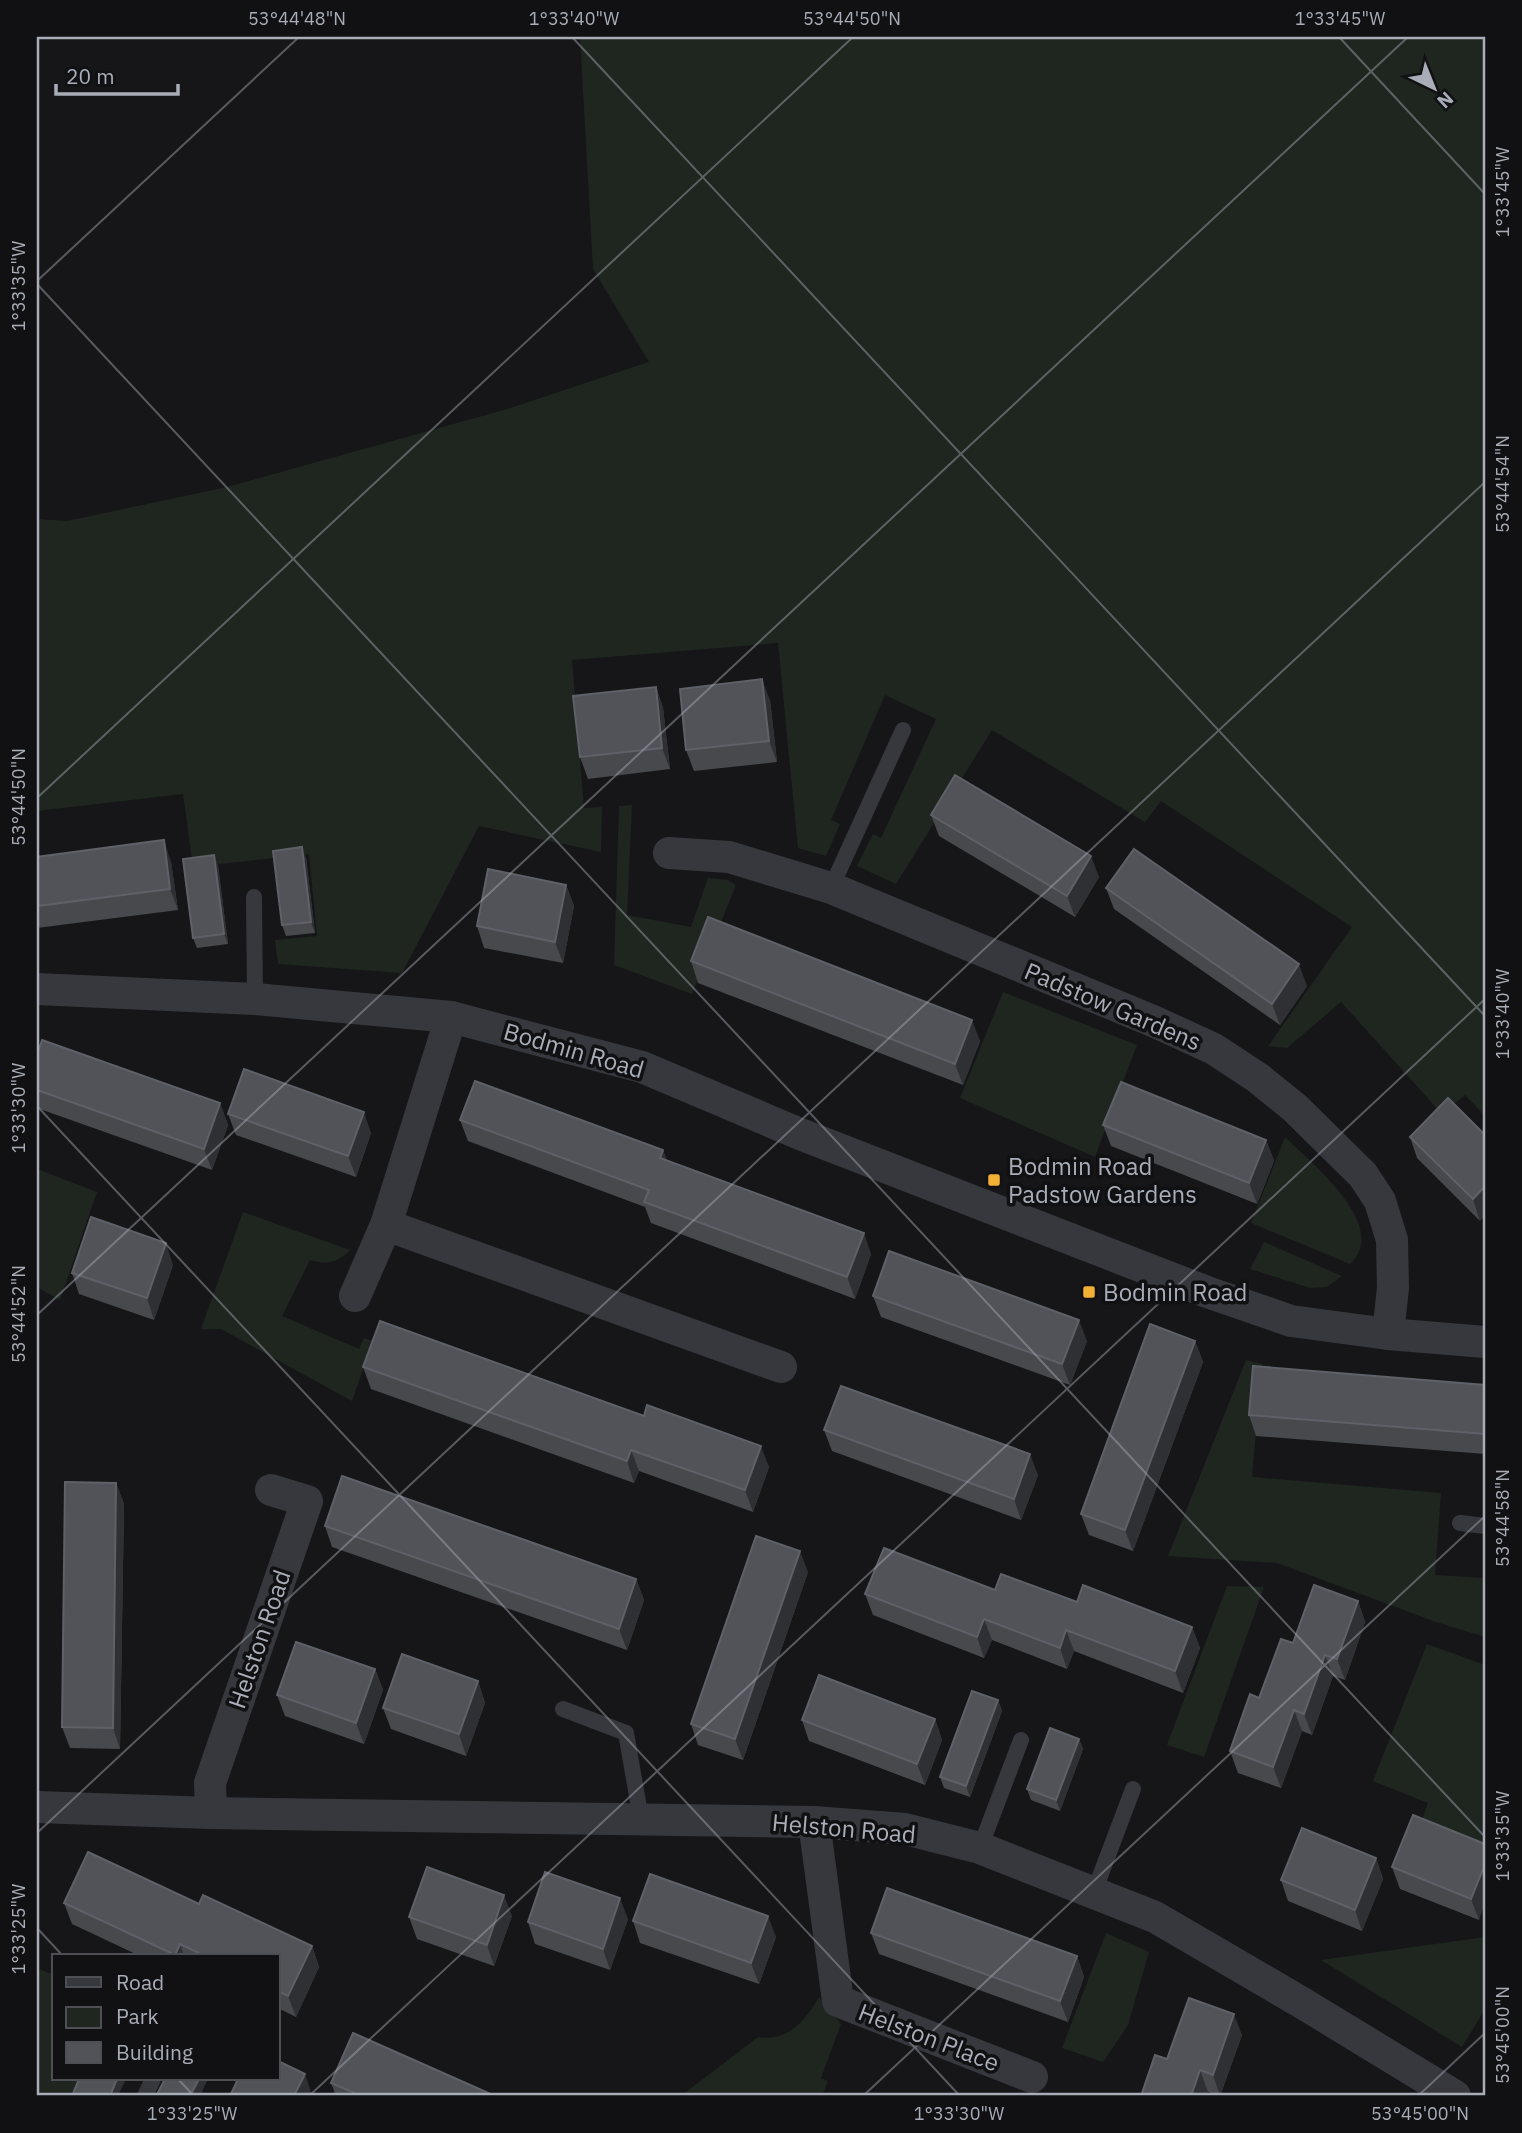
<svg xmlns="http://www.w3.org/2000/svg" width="1522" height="2133" font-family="'IBM Plex Sans',sans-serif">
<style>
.green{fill:#1e261f}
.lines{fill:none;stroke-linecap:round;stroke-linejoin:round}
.service{stroke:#37383d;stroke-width:16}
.minor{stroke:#37383d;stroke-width:32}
.wall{fill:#47494d}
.shaded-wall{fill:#2f3033}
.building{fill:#525359;stroke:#5f6168;stroke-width:2}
.ticks{fill:none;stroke:#a8adb8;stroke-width:2;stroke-opacity:0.45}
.poi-dot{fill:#f2b134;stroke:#111113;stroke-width:2.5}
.labels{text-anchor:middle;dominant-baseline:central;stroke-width:7;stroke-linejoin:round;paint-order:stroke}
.street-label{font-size:24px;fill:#a8adb8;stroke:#111113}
.poi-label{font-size:24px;fill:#a8adb8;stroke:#111113;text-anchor:start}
.neatline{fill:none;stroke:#a8adb8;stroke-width:2.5}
.ticks-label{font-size:18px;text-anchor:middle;fill:#a8adb8}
</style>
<rect width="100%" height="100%" fill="#161618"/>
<g class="green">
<path d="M 580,37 L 1485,37 L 1485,1116 L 1465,1095 L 1442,1114 L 1341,1002 L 1287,1048 L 1268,1046 L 1352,927 L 1161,801 L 1145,822 L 992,730 L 896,884 L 857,866 L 873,834 L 881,838 L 936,719 L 885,695 L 831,820 L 840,824 L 826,856 L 798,848 L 778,643 L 572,660 L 584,808 L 602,807 L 601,852 L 479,826 L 402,973 L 278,964 L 275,940 L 317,936 L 309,854 L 193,867 L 183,794 L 37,811 L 37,519 L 67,521 L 227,487 L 511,408 L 649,362 L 593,269 Z"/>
<path d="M 632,805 L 627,915 L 691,927 L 708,878 L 728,880 L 736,885 L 692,994 L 614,965 L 619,806 Z"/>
<path d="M 1003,992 L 1137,1045 L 1095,1157 L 960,1098 Z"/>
<path d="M 1285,1137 C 1311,1163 1391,1226 1350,1264 L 1251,1223 Z"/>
<path d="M 37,1169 L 97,1192 L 60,1300 L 37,1287 Z"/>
<path d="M 243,1212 L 350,1250 C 338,1263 326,1265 310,1260 L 282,1316 L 359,1349 L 364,1338 L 373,1341 L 352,1401 L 221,1329 L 201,1329 Z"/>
<path d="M 1264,1242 L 1342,1276 L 1327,1287 L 1310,1288 L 1250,1269 Z"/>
<path d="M 1246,1360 L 1262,1364 L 1252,1477 L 1441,1493 L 1435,1575 L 1485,1578 L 1485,1637 L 1436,1622 L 1277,1563 L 1168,1556 Z"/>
<path d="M 1227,1586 L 1264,1587 L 1204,1757 L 1167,1745 Z"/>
<path d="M 1427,1644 L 1485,1665 L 1485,1858 L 1418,1832 L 1428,1803 L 1373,1781 Z"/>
<path d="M 1106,1933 L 1149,1952 L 1128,2025 L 1103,2062 L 1062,2048 Z"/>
<path d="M 1485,1937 L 1485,2009 L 1462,2047 L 1321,1960 Z"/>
<path d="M 39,1969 L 54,1975 L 54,2079 L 88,2079 L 80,2096 L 37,2096 L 37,1972 Z"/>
<path d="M 819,1997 L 841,2024 L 821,2078 L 828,2081 L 822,2096 L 681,2096 L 758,2037 C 788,2042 805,2021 819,1997 Z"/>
</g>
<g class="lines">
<g class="service">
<path d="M 831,888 L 903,730"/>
<path d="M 254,897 L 255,999"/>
<path d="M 1460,1523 L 1485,1526"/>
<path d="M 563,1709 L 626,1733 L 641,1819"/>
<path d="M 980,1848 L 1021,1740"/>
<path d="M 1094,1892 L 1133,1789"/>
<path d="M 145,2096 L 153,2079"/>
</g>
<g class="minor">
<path d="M 669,853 L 729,857 L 831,888 L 1153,1021 L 1214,1049 L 1258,1078 L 1295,1108 L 1363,1175 L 1380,1201 L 1392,1240 L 1393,1288 L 1388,1334"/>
<path d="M 37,989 L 255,999 L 451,1017 L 642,1067 L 800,1134 L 1207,1292 L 1291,1321 L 1388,1334 L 1485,1342"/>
<path d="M 386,1225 L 781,1367"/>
<path d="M 355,1296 L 386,1225 L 451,1017"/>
<path d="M 37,1807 L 211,1813 L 814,1822 L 905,1829 L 980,1848 L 1155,1917 L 1304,2004 L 1455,2096"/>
<path d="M 211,1813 L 210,1783 L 307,1501 L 271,1490"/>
<path d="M 814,1822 L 838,2001 L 1032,2077"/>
</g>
</g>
<g class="wall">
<path d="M 656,687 L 663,708 L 670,769 L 588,779 L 580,757 Z"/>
<path d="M 770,700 L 777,762 L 694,771 L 686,750 Z"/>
<path d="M 931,815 L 1099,877 L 1075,917 L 939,836 Z"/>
<path d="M 214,855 L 218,866 L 228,944 L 197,948 L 193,938 Z"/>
<path d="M 37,857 L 171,862 L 178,910 L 37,928 Z"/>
<path d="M 306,858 L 315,933 L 286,936 L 282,925 Z"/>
<path d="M 566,885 L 574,906 L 563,963 L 484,948 L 477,926 Z"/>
<path d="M 1106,888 L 1307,986 L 1280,1025 L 1114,909 Z"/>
<path d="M 691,961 L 980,1041 L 963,1085 L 698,983 Z"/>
<path d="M 37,1055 L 220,1103 L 228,1125 L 212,1170 L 37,1108 Z"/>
<path d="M 1448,1098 L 1480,1221 L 1417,1158 L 1410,1137 Z"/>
<path d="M 228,1114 L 371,1133 L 356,1177 L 236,1135 Z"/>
<path d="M 460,1120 L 663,1150 L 667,1161 L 871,1254 L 855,1299 L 651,1223 L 645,1207 L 468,1141 Z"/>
<path d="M 1103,1125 L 1266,1140 L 1274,1161 L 1257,1204 L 1111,1146 Z"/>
<path d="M 173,1265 L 154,1320 L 79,1294 L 72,1273 Z"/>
<path d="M 873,1296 L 1087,1341 L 1070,1385 L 881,1317 Z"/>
<path d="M 1195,1341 L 1203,1362 L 1133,1551 L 1089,1535 L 1081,1514 Z"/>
<path d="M 363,1367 L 769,1467 L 753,1512 L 639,1471 L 634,1483 L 371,1389 Z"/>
<path d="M 1485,1385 L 1485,1454 L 1256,1436 L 1249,1415 Z"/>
<path d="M 824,1430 L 1038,1475 L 1021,1520 L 832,1451 Z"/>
<path d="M 116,1483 L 124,1504 L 120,1749 L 70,1748 L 62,1727 Z"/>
<path d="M 325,1526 L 636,1579 L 644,1600 L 627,1650 L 332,1547 Z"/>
<path d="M 808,1572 L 743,1760 L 698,1745 L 691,1724 Z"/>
<path d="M 995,1590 L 1077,1602 L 1192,1627 L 1200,1648 L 1183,1693 L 1074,1651 L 1067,1669 L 992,1640 L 984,1658 L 873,1615 L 865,1594 Z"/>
<path d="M 1358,1601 L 1365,1622 L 1345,1680 L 1333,1676 L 1312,1735 L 1302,1731 L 1281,1788 L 1238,1773 L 1230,1751 L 1259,1698 L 1293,1643 Z"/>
<path d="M 375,1669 L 383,1690 L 364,1744 L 285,1716 L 277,1695 Z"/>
<path d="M 478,1681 L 485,1703 L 466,1756 L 391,1729 L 383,1708 Z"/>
<path d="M 998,1700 L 1002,1711 L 970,1797 L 944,1788 L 940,1777 Z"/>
<path d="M 935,1719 L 942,1740 L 925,1785 L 809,1741 L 802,1720 Z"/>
<path d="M 1079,1739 L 1083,1749 L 1060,1811 L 1031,1800 L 1027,1789 Z"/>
<path d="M 1485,1844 L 1479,1920 L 1400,1889 L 1392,1867 Z"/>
<path d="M 1376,1858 L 1383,1879 L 1362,1931 L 1288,1901 L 1281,1880 Z"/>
<path d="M 64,1903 L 199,1904 L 312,1946 L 319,1967 L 296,2017 L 278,2008 L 278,1956 L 140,1956 L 72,1924 Z"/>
<path d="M 512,1916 L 494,1966 L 417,1939 L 409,1917 Z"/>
<path d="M 628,1919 L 610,1970 L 535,1944 L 528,1922 Z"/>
<path d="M 633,1921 L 776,1937 L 759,1984 L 640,1943 Z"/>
<path d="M 871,1933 L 1077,1956 L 1084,1977 L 1068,2022 L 879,1954 Z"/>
<path d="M 1242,2035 L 1220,2096 L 1208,2092 L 1206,2096 L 1141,2096 L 1167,2059 Z"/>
<path d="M 331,2083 L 495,2096 L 336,2096 Z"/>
</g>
<g class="shaded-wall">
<path d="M 762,679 L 770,700 L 777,762 L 769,741 Z"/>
<path d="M 656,687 L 663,708 L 670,769 L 662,748 Z"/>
<path d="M 164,840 L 171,862 L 178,910 L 170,889 Z"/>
<path d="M 302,847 L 306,858 L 315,933 L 311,922 Z"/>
<path d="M 214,855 L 218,866 L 228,944 L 224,934 Z"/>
<path d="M 1091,856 L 1099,877 L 1075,917 L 1067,896 Z"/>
<path d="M 566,885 L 574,906 L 563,963 L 555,942 Z"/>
<path d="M 1299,964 L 1307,986 L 1280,1025 L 1272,1004 Z"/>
<path d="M 972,1020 L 980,1041 L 963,1085 L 955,1064 Z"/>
<path d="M 220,1103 L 228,1125 L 212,1170 L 204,1149 Z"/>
<path d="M 364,1112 L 371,1133 L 356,1177 L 348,1156 Z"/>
<path d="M 1266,1140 L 1274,1161 L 1257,1204 L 1249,1183 Z"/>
<path d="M 663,1150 L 670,1172 L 660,1158 Z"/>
<path d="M 1485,1186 L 1485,1216 L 1480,1221 L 1473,1199 Z"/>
<path d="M 864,1233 L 871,1254 L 855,1299 L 847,1277 Z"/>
<path d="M 166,1243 L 173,1265 L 154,1320 L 147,1298 Z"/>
<path d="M 1079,1320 L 1087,1341 L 1070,1385 L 1062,1364 Z"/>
<path d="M 1195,1341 L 1203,1362 L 1133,1551 L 1125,1530 Z"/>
<path d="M 761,1446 L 769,1467 L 753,1512 L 745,1490 Z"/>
<path d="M 631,1450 L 639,1471 L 634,1483 L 627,1461 Z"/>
<path d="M 1030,1454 L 1038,1475 L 1021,1520 L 1014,1499 Z"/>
<path d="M 116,1483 L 124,1504 L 120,1749 L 113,1728 Z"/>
<path d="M 800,1551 L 808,1572 L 743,1760 L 735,1739 Z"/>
<path d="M 636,1579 L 644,1600 L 627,1650 L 619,1629 Z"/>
<path d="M 1358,1601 L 1365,1622 L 1345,1680 L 1337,1659 Z"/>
<path d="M 984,1619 L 992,1640 L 984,1658 L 977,1637 Z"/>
<path d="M 1192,1627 L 1200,1648 L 1183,1693 L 1175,1671 Z"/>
<path d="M 1066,1630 L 1074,1651 L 1067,1669 L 1060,1648 Z"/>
<path d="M 1325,1655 L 1333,1676 L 1312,1735 L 1304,1714 Z"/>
<path d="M 375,1669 L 383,1690 L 364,1744 L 356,1723 Z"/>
<path d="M 478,1681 L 485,1703 L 466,1756 L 459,1734 Z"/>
<path d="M 998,1700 L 1002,1711 L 970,1797 L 966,1786 Z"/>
<path d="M 1294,1710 L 1302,1731 L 1281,1788 L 1273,1767 Z"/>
<path d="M 935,1719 L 942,1740 L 925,1785 L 917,1764 Z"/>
<path d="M 1079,1739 L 1083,1749 L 1060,1811 L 1056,1800 Z"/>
<path d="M 1376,1858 L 1383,1879 L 1362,1931 L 1355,1910 Z"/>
<path d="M 1485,1864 L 1485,1904 L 1479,1920 L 1471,1899 Z"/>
<path d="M 504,1895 L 512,1916 L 494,1966 L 487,1945 Z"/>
<path d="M 620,1898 L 628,1919 L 610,1970 L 603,1949 Z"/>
<path d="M 768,1916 L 776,1937 L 759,1984 L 751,1963 Z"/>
<path d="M 180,1944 L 184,1956 L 176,1956 Z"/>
<path d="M 312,1946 L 319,1967 L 296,2017 L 288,1996 Z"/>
<path d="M 1077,1956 L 1084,1977 L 1068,2022 L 1060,2001 Z"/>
<path d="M 1234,2014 L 1242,2035 L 1220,2096 L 1213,2075 Z"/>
<path d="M 1200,2070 L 1208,2092 L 1206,2096 L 1191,2096 Z"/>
<path d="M 305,2074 L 312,2095 L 312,2096 L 294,2096 Z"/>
<path d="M 117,2079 L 126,2079 L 118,2096 L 110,2096 Z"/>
<path d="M 199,2079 L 208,2079 L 200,2096 L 190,2096 Z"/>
</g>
<g class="building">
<path d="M 762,679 L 769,741 L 686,750 L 680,689 Z"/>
<path d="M 656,687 L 662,748 L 580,757 L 573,696 Z"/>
<path d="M 955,775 L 1091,856 L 1067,896 L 931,815 Z"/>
<path d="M 164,840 L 170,889 L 37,906 L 37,857 Z"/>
<path d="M 302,847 L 311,922 L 282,925 L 273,851 Z"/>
<path d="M 1134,849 L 1299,964 L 1272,1004 L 1106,888 Z"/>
<path d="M 214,855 L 224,934 L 193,938 L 183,859 Z"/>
<path d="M 488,869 L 566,885 L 555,942 L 477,926 Z"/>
<path d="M 708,917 L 972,1020 L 955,1064 L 691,961 Z"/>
<path d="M 42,1040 L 220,1103 L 204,1149 L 37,1090 L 37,1055 Z"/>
<path d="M 244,1069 L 364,1112 L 348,1156 L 228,1114 Z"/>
<path d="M 475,1081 L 663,1150 L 660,1158 L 864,1233 L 847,1277 L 644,1202 L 649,1190 L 460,1120 Z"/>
<path d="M 1121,1082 L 1266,1140 L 1249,1183 L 1103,1125 Z"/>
<path d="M 1448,1098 L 1485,1135 L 1485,1186 L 1473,1199 L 1410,1137 Z"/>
<path d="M 91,1217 L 166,1243 L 147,1298 L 72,1273 Z"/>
<path d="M 889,1251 L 1079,1320 L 1062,1364 L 873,1296 Z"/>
<path d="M 380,1321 L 644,1416 L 647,1405 L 761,1446 L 745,1490 L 631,1450 L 627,1461 L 363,1367 Z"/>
<path d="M 1150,1324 L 1195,1341 L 1125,1530 L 1081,1514 Z"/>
<path d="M 1253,1366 L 1485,1385 L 1485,1434 L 1249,1415 Z"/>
<path d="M 841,1386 L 1030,1454 L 1014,1499 L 824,1430 Z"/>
<path d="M 342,1476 L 636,1579 L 619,1629 L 325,1526 Z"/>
<path d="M 65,1482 L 116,1483 L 113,1728 L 62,1727 Z"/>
<path d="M 756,1536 L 800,1551 L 735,1739 L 691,1724 Z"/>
<path d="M 884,1548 L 995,1590 L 1001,1574 L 1077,1602 L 1083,1585 L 1192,1627 L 1175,1671 L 1066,1630 L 1060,1648 L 984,1619 L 977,1637 L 865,1594 Z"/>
<path d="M 1314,1585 L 1358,1601 L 1337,1659 L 1325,1655 L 1304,1714 L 1294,1710 L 1273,1767 L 1230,1751 L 1250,1694 L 1259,1698 L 1281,1639 L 1293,1643 Z"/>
<path d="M 296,1642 L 375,1669 L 356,1723 L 277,1695 Z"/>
<path d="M 402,1654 L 478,1681 L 459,1734 L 383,1708 Z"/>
<path d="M 819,1675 L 935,1719 L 917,1764 L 802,1720 Z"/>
<path d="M 972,1691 L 998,1700 L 966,1786 L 940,1777 Z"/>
<path d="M 1050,1728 L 1079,1739 L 1056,1800 L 1027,1789 Z"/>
<path d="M 1413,1815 L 1485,1844 L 1485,1864 L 1471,1899 L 1392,1867 Z"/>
<path d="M 1302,1828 L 1376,1858 L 1355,1910 L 1281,1880 Z"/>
<path d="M 88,1852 L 199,1904 L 203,1895 L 312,1946 L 288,1996 L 278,1991 L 278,1956 L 205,1956 L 180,1944 L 175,1955 L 64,1903 Z"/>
<path d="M 427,1867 L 504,1895 L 487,1945 L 409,1917 Z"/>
<path d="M 545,1872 L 620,1898 L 603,1949 L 528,1922 Z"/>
<path d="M 650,1874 L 768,1916 L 751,1963 L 633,1921 Z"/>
<path d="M 887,1888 L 1077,1956 L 1060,2001 L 871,1933 Z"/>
<path d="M 1189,1998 L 1234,2014 L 1213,2075 L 1200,2070 L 1191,2096 L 1141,2096 L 1155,2055 L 1167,2059 Z"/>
<path d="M 353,2033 L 495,2096 L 362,2096 L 331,2083 Z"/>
<path d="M 278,2061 L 305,2074 L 294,2096 L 230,2096 L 238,2079 L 278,2079 Z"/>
<path d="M 79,2079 L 117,2079 L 110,2096 L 72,2096 Z"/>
<path d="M 165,2079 L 199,2079 L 190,2096 L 156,2096 Z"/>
</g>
<path class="ticks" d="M 572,37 L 1485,1016M 1339,37 L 1485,194M 37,281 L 299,37M 37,284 L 1485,1837M 37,798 L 853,37M 37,1106 L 960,2096M 37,1315 L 1408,37M 37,1833 L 1485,482M 37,1928 L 63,1956M 178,2079 L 194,2096M 309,2096 L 1485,999M 863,2096 L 1485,1516M 1418,2096 L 1485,2033"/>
<g class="poi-dot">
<rect x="987" y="1173" width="14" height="14" rx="3.5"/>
<rect x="1082" y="1285" width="14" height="14" rx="3.5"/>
</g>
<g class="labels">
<g class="street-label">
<text transform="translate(1113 1006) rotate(23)">Padstow Gardens</text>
<text transform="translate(574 1050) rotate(16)">Bodmin Road</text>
<text transform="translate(259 1639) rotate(-71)">Helston Road</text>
<text transform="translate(844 1828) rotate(5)">Helston Road</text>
<text transform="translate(929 2037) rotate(21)">Helston Place</text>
</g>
<g class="poi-label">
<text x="1008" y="1166">Bodmin Road<tspan x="1008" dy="28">Padstow Gardens</tspan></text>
<text x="1103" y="1292">Bodmin Road</text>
</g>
</g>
<rect width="1522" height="2133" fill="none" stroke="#111113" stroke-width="77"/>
<rect x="52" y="1954" width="228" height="126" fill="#111113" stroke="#4d4f55" stroke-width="2"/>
<rect x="66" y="1977" width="35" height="10" fill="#37383d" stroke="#4d4f55" stroke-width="2"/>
<text x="116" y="1990" font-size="21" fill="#a8adb8">Road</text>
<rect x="66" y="2007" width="35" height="21" fill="#1e261f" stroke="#4d4f55" stroke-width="2"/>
<text x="116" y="2024" font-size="21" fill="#a8adb8">Park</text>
<rect x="66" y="2042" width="35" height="21" fill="#525359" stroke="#4d4f55" stroke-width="2"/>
<text x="116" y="2060" font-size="21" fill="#a8adb8">Building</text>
<g transform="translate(1434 88) rotate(137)" stroke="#111113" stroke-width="5" paint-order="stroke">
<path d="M0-5L12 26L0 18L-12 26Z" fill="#a8adb8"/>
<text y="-10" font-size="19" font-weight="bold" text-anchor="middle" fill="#a8adb8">N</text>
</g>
<path d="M56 84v10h122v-10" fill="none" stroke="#a8adb8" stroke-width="3.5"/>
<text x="66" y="84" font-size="21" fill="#a8adb8" stroke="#111113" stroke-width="5" paint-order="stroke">20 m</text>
<rect x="38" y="38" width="1446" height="2056" class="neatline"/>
<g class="ticks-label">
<text x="297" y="25">53°44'48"N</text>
<text x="574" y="25">1°33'40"W</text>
<text x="852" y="25">53°44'50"N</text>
<text x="1340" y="25">1°33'45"W</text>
<text transform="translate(1503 192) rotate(-90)" y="6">1°33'45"W</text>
<text transform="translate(19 286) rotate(-90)" y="6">1°33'35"W</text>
<text transform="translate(1503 484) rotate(-90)" y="6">53°44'54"N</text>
<text transform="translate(19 797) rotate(-90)" y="6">53°44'50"N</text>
<text transform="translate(1503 1014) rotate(-90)" y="6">1°33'40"W</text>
<text transform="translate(19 1108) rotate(-90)" y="6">1°33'30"W</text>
<text transform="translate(19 1314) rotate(-90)" y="6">53°44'52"N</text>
<text transform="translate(1503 1518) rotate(-90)" y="6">53°44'58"N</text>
<text transform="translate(1503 1836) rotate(-90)" y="6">1°33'35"W</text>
<text transform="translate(19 1929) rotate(-90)" y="6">1°33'25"W</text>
<text transform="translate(1503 2035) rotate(-90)" y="6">53°45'00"N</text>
<text x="192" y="2120">1°33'25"W</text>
<text x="959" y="2120">1°33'30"W</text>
<text x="1420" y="2120">53°45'00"N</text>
</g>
</svg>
